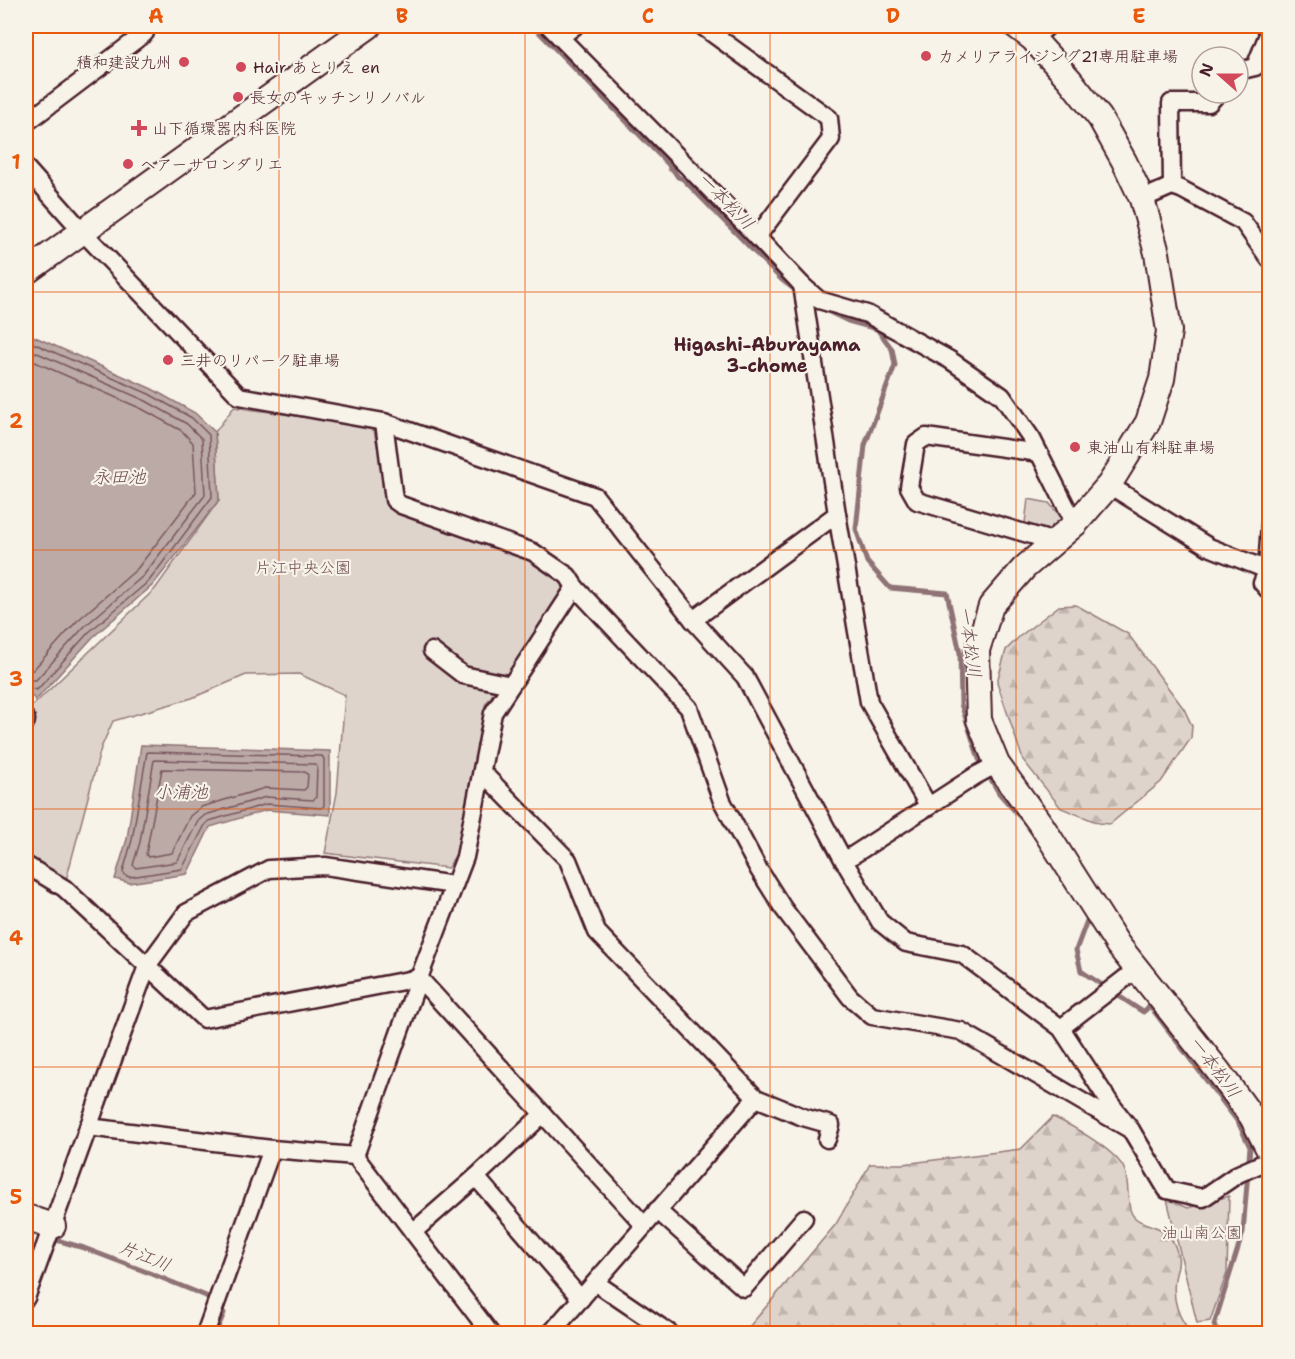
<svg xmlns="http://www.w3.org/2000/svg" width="1295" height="1359" font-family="'Shantell Sans','Klee One',sans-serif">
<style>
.green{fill:#ded4cc;stroke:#947a7c;stroke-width:1.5}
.forest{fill:url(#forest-firs);stroke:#947a7c;stroke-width:1.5}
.water{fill:#bcaaa7;stroke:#8e7275;stroke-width:1.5}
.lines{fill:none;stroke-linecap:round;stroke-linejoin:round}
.shore{stroke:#78575d;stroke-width:1.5}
.stream{stroke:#8e7275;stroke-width:5}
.street-casing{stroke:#4a1f2b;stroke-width:21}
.secondary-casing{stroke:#4a1f2b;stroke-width:28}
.street{stroke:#f7f3e8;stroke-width:16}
.secondary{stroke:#f7f3e8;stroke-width:24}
.grid{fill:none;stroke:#e8590c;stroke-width:1.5;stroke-opacity:0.55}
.poi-dot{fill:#d1495b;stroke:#f7f3e8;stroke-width:2}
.labels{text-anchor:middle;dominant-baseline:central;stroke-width:4.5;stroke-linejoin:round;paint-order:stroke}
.poi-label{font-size:16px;fill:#4a1f2b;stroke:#f7f3e8;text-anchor:start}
.park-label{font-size:16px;fill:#6f4c53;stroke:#f7f3e8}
.water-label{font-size:18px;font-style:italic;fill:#6c4950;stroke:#f7f3e8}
.neighbourhood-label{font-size:18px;font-weight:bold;fill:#4a1f2b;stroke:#f7f3e8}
.neatline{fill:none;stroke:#e8590c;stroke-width:2}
.grid-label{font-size:20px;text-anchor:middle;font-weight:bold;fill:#e8590c}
</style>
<defs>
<pattern id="forest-firs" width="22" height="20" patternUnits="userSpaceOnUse" patternTransform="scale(1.5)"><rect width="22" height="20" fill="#ded4cc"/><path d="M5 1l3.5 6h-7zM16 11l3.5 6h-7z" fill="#c0b6af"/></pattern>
</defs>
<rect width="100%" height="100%" fill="#f7f3e8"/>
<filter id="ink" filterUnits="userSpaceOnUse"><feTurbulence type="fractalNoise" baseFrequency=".0167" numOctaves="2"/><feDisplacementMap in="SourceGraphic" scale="12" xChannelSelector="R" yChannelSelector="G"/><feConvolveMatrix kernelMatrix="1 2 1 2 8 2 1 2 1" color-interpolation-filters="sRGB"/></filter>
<g filter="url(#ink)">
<g class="green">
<path d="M 234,407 L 367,426 L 374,431 L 389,499 L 528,558 L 564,580 L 565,593 L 485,705 L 459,849 L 448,868 L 325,853 L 337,793 L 345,695 L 299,674 L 246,675 L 192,698 L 113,721 L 101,748 L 65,884 L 26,859 L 26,738 C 32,728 32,722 28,710 L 155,589 L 219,500 L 215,432 Z"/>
<path d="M 1028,499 L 1049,503 L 1065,522 L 1059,533 L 1025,523 Z"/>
<path d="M 1229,1196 L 1227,1273 L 1210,1321 L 1197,1323 L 1167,1199 L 1188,1208 Z"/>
</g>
<g class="forest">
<path d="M 1076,605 L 1128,634 L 1184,709 L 1192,726 L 1191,738 L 1161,782 L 1110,824 L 1099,823 L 1061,808 L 1023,760 L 997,682 L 1006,650 L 1020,636 L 1059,606 Z"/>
<path d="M 1053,1117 C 1071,1125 1119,1152 1125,1171 C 1129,1182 1127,1204 1131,1212 C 1139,1231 1170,1217 1178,1256 C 1180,1263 1176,1272 1175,1279 C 1172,1299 1178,1319 1192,1333 L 744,1333 L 836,1224 L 870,1164 L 903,1164 L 1021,1149 Z"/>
</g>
<g class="water">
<path d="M 26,333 L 152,389 L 195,413 L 215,432 L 219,500 L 153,585 L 93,637 L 36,700 L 26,691 Z"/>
<path d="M 141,745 L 330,751 L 330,815 L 267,810 L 210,827 L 187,874 L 129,883 L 115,879 L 127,839 Z"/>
</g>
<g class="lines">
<g class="shore">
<path d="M 26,340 L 149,394 L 192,418 L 209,435 L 212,497 L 149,581 L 89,632 L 37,690 L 26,687"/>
<path d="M 26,348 L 146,401 L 187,424 L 202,439 L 205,495 L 143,576 L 84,627 L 36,680 L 26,680"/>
<path d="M 26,358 L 142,409 L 182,431 L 193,443 L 196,492 L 137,569 L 77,621 L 33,670 L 26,671"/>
<path d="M 147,752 L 322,756 L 324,759 L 324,806 L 321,808 L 267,804 L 209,821 L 205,825 L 182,869 L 130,877 L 126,876 L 123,872 L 132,840 Z"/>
<path d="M 154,760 L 314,764 L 317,766 L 316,797 L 313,800 L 266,797 L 205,815 L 198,821 L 177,862 L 136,868 L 133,865 L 140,842 Z"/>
<path d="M 162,769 L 305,772 L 308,775 L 307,787 L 304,790 L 265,788 L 201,807 L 190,816 L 172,853 L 148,857 L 146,854 Z"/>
</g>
<g class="stream">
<path d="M 533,26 L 669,165 L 670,169 L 672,168 L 678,177 L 683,179 L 782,280 L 799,293"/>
<path d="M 819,307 L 848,321 L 877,329 L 892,349 L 895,365 L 865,445 L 856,529 L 867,562 L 890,588 L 947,593 L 960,653 L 961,704 L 979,759 L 999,793 L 1030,828"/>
<path d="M 1089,915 L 1076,950 L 1081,971 L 1143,1012 L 1150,1006 L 1238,1122 L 1250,1147 L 1243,1232 L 1214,1325 L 1219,1334"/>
<path d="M 26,1231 L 84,1248 L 152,1274 L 206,1296 L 224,1313 L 216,1332 L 220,1334"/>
</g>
<g class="street-casing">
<g id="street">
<path d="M 549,26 L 757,237 L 802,285 L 819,300 L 867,314 L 950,360 L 1002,396 L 1032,439 L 1075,524"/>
<path d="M 702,26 L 829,118 L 831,139 L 757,237"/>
<path d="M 560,37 L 575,26"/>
<path d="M 1033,39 L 1048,26"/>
<path d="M 1238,71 L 1255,67 L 1269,32 L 1265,26"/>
<path d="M 26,123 L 145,33 L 139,26"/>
<path d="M 26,168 L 82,231 L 239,396 L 384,422 L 595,496 L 693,620 L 745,677 L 844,861 L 975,776 L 997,764"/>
<path d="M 1172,186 L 1171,103 L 1209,103 L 1218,93"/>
<path d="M 1142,199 L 1172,186 L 1181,189 L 1243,222 L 1270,260"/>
<path d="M 384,422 L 394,500 L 401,505 L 533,552 L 568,576 L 575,587"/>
<path d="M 1039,453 L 926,437 L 916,444 L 909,487 L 917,501 L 1055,542"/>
<path d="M 1109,485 L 1209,547 L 1270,571"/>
<path d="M 837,514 L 869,702 L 929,807"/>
<path d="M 1270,523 L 1267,571 L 1262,583 L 1270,592"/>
<path d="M 693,620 L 837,514 L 802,285"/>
<path d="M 432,651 L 463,675 L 511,685"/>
<path d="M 26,719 L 26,721"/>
<path d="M 482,772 L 568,860 L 597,932 L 756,1098"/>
<path d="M 844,861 L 880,922 L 906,943 L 962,954 L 1061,1028 L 1110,1103 L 1131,1130 L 1167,1190 L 1203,1198 L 1238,1174 L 1270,1160"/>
<path d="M 26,865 L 64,888 L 204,1019 L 419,978 L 644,1225"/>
<path d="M 1061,1028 L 1137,969"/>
<path d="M 88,1127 L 272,1149 L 355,1156 L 491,1334"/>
<path d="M 355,1156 L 419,978 L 465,857 L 493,713 L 575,587 L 689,708 L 722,801 L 759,870 L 783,908 L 850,997 L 872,1016 L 961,1031 L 1131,1130"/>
<path d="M 476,1177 L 581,1299"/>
<path d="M 657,1210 L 744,1288 L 804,1218"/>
<path d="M 413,1232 L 476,1177 L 543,1114"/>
<path d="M 596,1283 L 671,1334"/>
<path d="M 26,1298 L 147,966 L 186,913 L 269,869 L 325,866 L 454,885"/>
<path d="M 205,1334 L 272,1149"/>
<path d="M 550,1334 L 756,1098 L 803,1117 L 831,1125 L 827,1139"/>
</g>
</g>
<g class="secondary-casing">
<g id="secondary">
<path d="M 1016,26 L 1033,39 L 1070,80 L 1100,118 L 1124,161 L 1142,199 L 1157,253 L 1169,331 L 1162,379 L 1148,422 L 1109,485 L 1075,524 L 1024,568 L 991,606 L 977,650 L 979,720 L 997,764 L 1042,826 L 1118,945 L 1219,1072 L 1252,1117 L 1270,1152"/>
<path d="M 26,272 L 369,26"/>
<path d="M 26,1217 L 53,1226"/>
</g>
</g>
<use href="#street" class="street"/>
<use href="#secondary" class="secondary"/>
</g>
</g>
<path class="grid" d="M 279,26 L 279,1334M 525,26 L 525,1334M 770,26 L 770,1334M 1016,26 L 1016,1334M 26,292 L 1270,292M 26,550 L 1270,550M 26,809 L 1270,809M 26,1067 L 1270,1067"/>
<g class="poi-dot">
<circle cx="926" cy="56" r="6"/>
<circle cx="184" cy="62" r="6"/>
<circle cx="241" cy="67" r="6"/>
<circle cx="238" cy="97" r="6"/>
<path d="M136 119h6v6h6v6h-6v6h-6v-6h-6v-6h6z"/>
<circle cx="128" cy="164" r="6"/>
<circle cx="168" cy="360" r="6"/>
<circle cx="1075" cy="447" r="6"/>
</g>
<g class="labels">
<g class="poi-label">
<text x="938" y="56">カメリアライジング21専用駐車場</text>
<text x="172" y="62" text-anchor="end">積和建設九州</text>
<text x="253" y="67">Hair あとりえ en</text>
<text x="250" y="97">長女のキッチンリノバル</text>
<text x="152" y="128">山下循環器内科医院</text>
<text x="140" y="164">ヘアーサロンダリエ</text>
<text x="180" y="360">三井のリパーク駐車場</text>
<text x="1087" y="447">東油山有料駐車場</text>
</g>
<g class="park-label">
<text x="303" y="567">片江中央公園</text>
<text x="1202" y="1232">油山南公園</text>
</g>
<g class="water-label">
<text transform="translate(726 201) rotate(46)">一本松川</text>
<text x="119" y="477">永田池</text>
<text transform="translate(970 642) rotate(82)">一本松川</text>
<text x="181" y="792">小浦池</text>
<text transform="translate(1215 1067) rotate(53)">一本松川</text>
<text transform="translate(145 1256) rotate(22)">片江川</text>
</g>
<g class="neighbourhood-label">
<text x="767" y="345">Higashi-Aburayama<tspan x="767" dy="21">3-chome</tspan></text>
</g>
</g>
<rect width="1295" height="1359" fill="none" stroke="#f7f3e8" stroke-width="66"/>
<g transform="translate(1220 75) rotate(291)"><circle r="28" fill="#f7f3e8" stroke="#b29e9c" stroke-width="1.5"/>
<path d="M0-4.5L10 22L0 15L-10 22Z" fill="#d1495b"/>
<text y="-9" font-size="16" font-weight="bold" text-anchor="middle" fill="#4a1f2b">N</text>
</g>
<rect x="33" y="33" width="1229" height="1293" class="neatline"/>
<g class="grid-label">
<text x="156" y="23">A</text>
<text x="402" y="23">B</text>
<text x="648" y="23">C</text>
<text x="893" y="23">D</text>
<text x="1139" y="23">E</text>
<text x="16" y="169">1</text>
<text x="16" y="428">2</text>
<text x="16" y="686">3</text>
<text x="16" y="945">4</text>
<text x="16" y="1204">5</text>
</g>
</svg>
